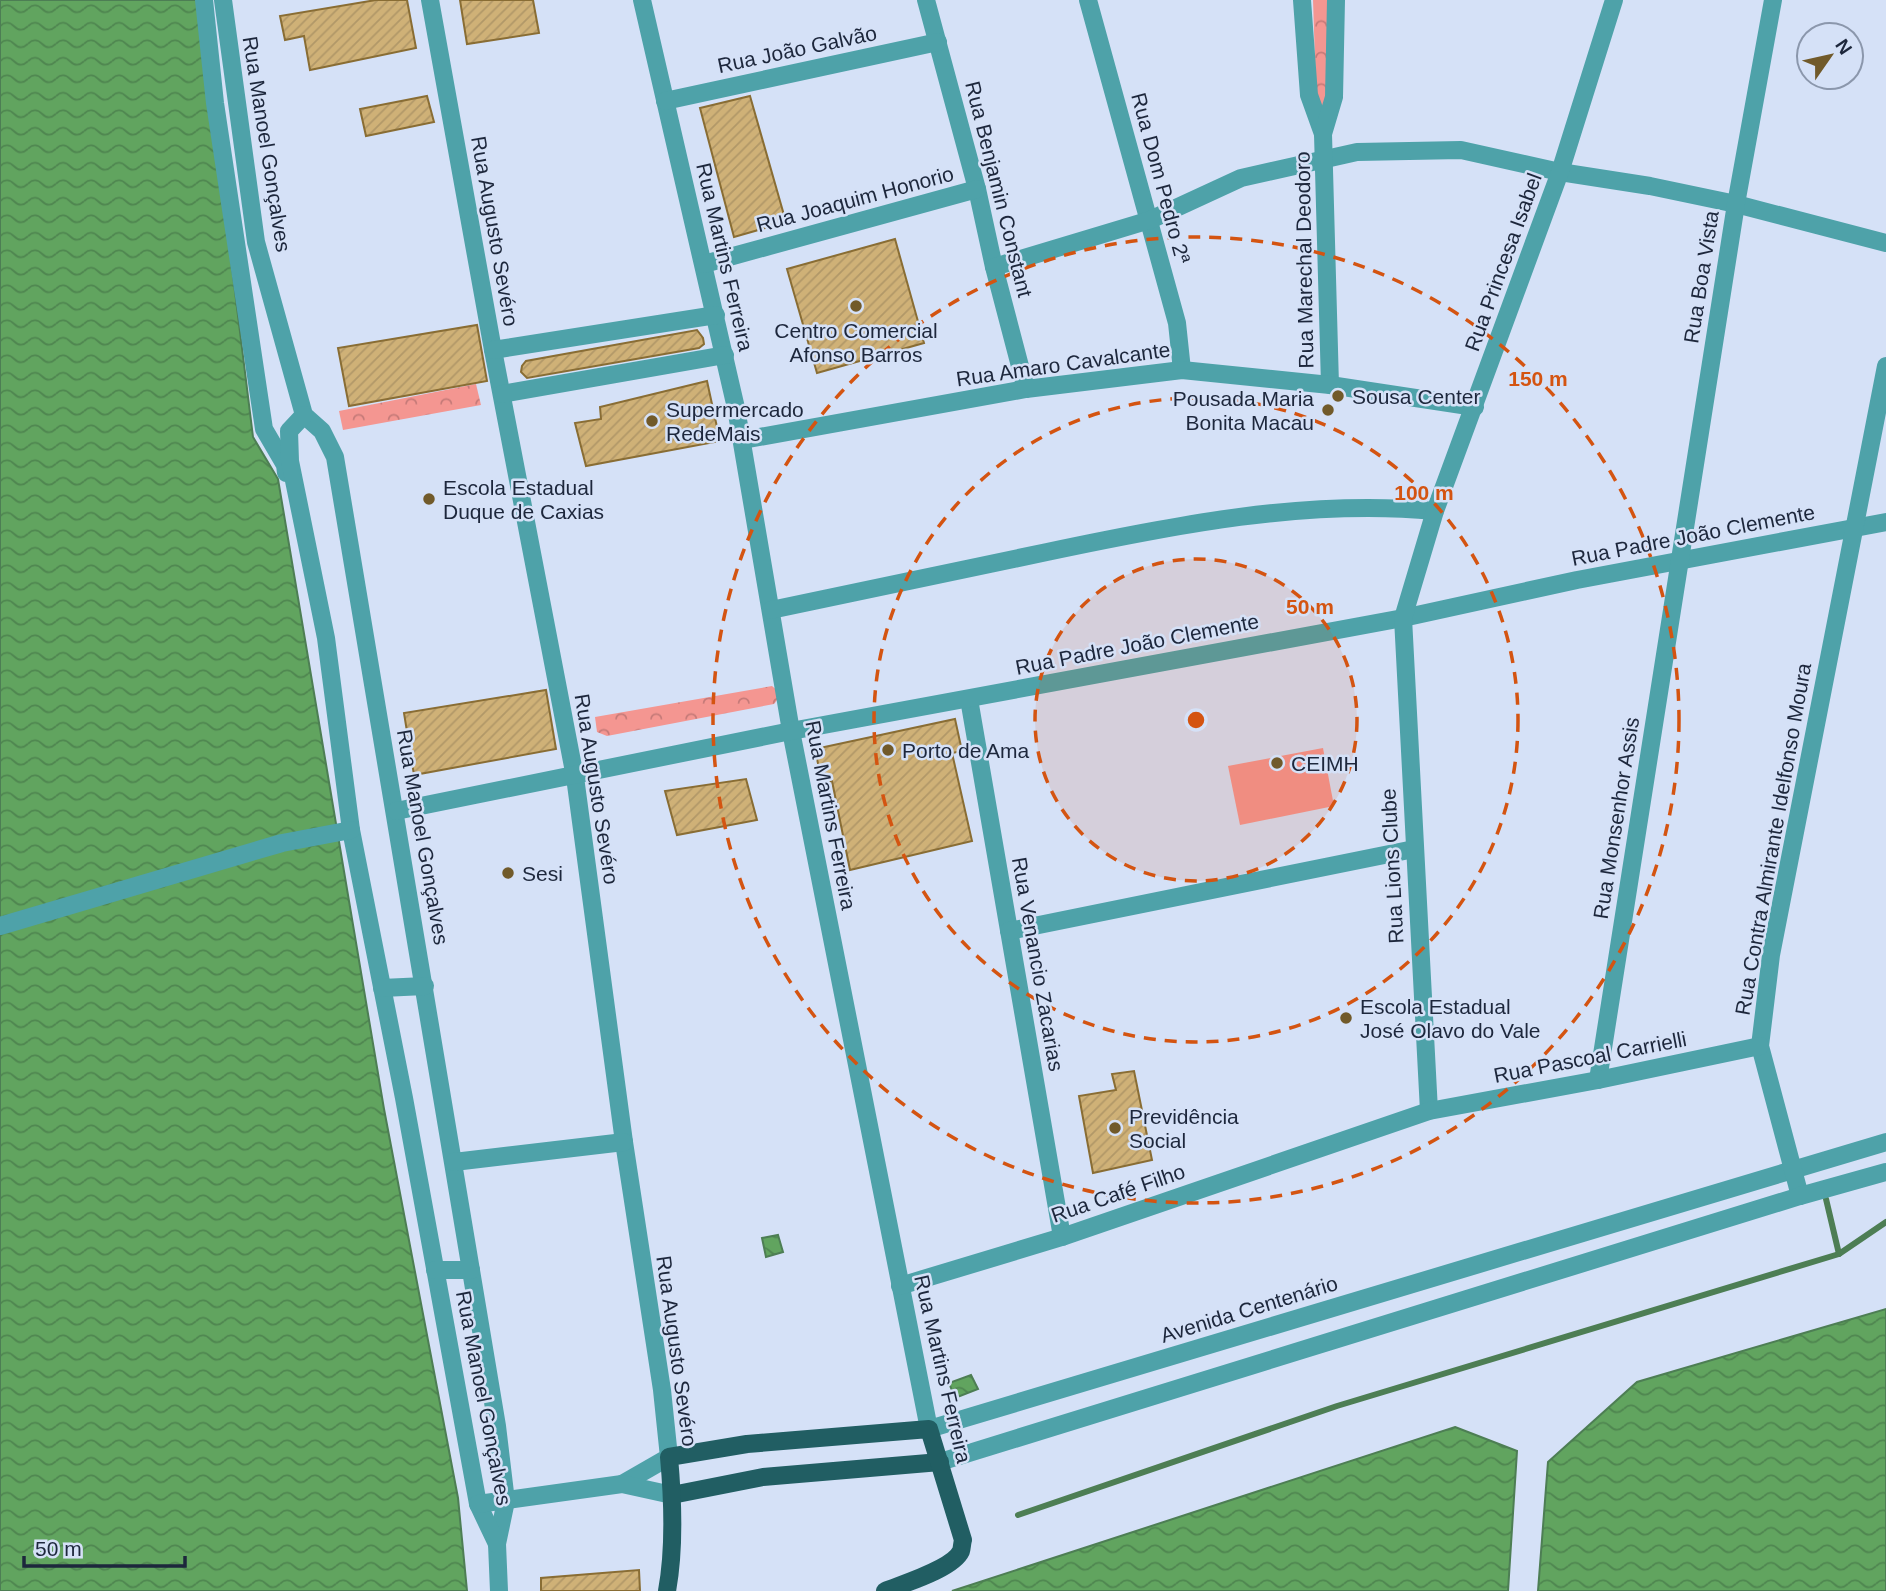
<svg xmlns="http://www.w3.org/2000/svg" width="1886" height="1591" font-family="Arial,sans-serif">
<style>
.green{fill:#f49691}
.park{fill:url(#park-crowns)}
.water{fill:url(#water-waves);stroke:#4d7e54;stroke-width:2}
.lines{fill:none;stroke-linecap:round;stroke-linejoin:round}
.stream{stroke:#4d7e54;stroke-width:6}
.building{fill:url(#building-hatch);stroke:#896d34;stroke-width:2}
.minor{stroke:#4ea2a9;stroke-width:18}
.major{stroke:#215e63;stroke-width:18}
.ring{fill:none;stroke:#d45411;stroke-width:3.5;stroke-dasharray:12 9}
.poi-dot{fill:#715a2a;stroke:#d5e1f7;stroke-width:2.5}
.labels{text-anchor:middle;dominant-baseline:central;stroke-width:5;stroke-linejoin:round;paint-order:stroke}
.street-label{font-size:21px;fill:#1d273c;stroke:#d5e1f7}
.poi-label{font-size:21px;fill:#1d273c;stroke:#d5e1f7;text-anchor:start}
.centre{fill:#d45411;stroke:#d5e1f7;stroke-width:3.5}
.ring-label{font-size:21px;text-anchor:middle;font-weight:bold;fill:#d45411;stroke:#d5e1f7;stroke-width:5;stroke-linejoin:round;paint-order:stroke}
</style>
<defs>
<pattern id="park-crowns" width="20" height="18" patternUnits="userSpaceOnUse" patternTransform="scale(1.75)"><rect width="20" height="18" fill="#f49691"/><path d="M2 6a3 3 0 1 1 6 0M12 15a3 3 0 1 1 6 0" fill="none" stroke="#c57a78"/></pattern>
<pattern id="water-waves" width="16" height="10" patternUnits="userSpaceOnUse" patternTransform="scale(1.75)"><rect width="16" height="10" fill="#61a45f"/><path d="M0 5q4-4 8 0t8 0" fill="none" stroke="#4f8650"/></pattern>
<pattern id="building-hatch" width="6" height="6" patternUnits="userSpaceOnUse" patternTransform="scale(1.75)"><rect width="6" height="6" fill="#cfb177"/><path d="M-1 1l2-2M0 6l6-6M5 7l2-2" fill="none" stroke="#b19868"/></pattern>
</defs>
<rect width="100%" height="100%" fill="#d5e1f7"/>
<path class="green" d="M 1323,748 L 1334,806 L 1240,825 L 1228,766 Z"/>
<g class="park">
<path d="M 1313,0 L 1329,0 L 1329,72 L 1322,118 L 1316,91 Z"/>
<path d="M 476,384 L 481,405 L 343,430 L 339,411 Z"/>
<path d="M 772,686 L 778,691 L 778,699 L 774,704 L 607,736 L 597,732 L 595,717 Z"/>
</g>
<g class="water">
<path d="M 0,0 L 199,0 L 253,437 L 278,479 L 384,1109 L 458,1498 L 467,1591 L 0,1591 Z"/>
<path d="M 778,1235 L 783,1252 L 766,1257 L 762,1238 Z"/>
<path d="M 1886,1309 L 1886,1591 L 1538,1591 L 1548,1462 L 1637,1382 Z"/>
<path d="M 971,1375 L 978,1389 L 955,1398 L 949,1383 Z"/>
<path d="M 1455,1427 L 1517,1451 L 1508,1591 L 952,1591 Z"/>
</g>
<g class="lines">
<g class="stream">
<path d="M 1826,1199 L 1839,1254"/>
<path d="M 1018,1515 L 1337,1406 L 1839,1254 L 1886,1222"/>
</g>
</g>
<g class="building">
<path d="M 376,0 L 407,0 L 416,48 L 310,70 L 304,36 L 285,40 L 280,16 Z"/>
<path d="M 460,0 L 533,0 L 539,33 L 467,44 Z"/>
<path d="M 427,96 L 434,122 L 366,136 L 360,109 Z"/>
<path d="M 750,96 L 786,222 L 734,237 L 700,108 Z"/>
<path d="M 895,239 L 924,343 L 817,373 L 787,269 Z"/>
<path d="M 477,325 L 487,381 L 349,406 L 338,348 Z"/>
<path d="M 697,330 L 703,338 L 704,344 L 699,348 L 527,378 L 521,372 L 522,366 L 526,361 Z"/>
<path d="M 707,381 L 720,441 L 586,466 L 575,423 L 601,419 L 600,407 Z"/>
<path d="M 546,690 L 556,749 L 414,775 L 404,713 Z"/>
<path d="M 955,719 L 962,751 L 952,753 L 972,841 L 850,870 L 832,781 L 822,783 L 815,749 Z"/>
<path d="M 746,779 L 757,820 L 677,835 L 665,791 Z"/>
<path d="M 1134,1071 L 1152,1160 L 1093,1173 L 1079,1096 L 1116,1090 L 1112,1074 Z"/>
<path d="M 639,1570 L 640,1591 L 541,1591 L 541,1578 Z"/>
</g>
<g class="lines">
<g class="minor">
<path d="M 204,0 L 215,103 L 264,429 L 285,465 L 286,473"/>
<path d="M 223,0 L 256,242 L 304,415 L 322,431 L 335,457 L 497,1426 L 506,1501 L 497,1544 L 499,1591"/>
<path d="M 430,0 L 493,350 L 575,777 L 624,1142 L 662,1390 L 669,1457 L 622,1484"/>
<path d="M 642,0 L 736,408 L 791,731 L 929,1429 L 1886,1142"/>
<path d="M 926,0 L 977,189 L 994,267 L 1026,389"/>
<path d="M 1088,0 L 1177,323 L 1182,370"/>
<path d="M 1302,0 L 1309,95 L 1323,134"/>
<path d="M 665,101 L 938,42"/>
<path d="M 704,264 L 977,189"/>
<path d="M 994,267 L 1150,220 L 1241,178 L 1357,152 L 1461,150 L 1560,172 L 1650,186 L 1736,204 L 1886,243"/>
<path d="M 493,350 L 716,315"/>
<path d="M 1330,385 L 1323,134 L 1334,97 L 1336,0"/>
<path d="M 502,394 L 725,355"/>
<path d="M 304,415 L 289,431 L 290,461 L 326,638 L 351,830 L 404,1098 L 478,1504 L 497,1544"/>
<path d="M 743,440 L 1026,389 L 1182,370 L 1330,385 L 1475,407"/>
<path d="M 771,610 C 863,591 955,571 1047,552 C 1175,525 1304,499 1435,511"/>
<path d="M 969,699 L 1062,1237"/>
<path d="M 396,811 L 791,731 L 1403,618 L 1577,580 L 1886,522"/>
<path d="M 0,926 L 282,843 L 351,830"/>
<path d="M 1009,931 L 1414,849"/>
<path d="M 382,988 L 425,986"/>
<path d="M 1598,1080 L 1736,204 L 1773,0"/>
<path d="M 1429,1111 L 1403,618 L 1435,511 L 1560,172 L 1614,0"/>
<path d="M 454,1162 L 624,1142"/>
<path d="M 1800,1196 L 1760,1046 L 1771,955 L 1886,366"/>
<path d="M 435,1270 L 471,1270"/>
<path d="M 900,1286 L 1062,1237 L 1429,1111 L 1598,1080 L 1760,1046"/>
<path d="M 940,1462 L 1800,1196 L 1886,1172"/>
<path d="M 478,1504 L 622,1484 L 672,1495"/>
</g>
<g class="major">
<path d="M 672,1495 L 763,1477 L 940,1462"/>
<path d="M 667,1591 C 675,1548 673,1501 669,1457 L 747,1444 L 929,1429 L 963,1540 C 962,1543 962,1548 961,1551 C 953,1569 902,1584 885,1591"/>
</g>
</g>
<circle cx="1196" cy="720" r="161" fill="#d45411" fill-opacity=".12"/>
<g class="ring">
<circle cx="1196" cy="720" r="161"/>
<circle cx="1196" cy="720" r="322"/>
<circle cx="1196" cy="720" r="483"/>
</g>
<g class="poi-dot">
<circle cx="856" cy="306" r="7"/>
<circle cx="1338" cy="396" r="7"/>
<circle cx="1328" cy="410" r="7"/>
<circle cx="652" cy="421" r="7"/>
<circle cx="429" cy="499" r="7"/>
<circle cx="888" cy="750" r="7"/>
<circle cx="1277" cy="763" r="7"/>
<circle cx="508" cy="873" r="7"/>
<circle cx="1346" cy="1018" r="7"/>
<circle cx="1115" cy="1128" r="7"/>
</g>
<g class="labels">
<g class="street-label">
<text transform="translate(797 49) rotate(-12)">Rua João Galvão</text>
<text transform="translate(267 144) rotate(81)">Rua Manoel Gonçalves</text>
<text transform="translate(1161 178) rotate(75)">Rua Dom Pedro 2ª</text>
<text transform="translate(999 189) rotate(76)">Rua Benjamin Constant</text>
<text transform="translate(855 199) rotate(-15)">Rua Joaquim Honorio</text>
<text transform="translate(495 231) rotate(80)">Rua Augusto Sevéro</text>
<text transform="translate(725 257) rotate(77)">Rua Martins Ferreira</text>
<text transform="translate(1304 260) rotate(-91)">Rua Marechal Deodoro</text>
<text transform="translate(1503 262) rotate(-70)">Rua Princesa Isabel</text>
<text transform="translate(1701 277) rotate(-81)">Rua Boa Vista</text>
<text transform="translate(1063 364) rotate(-8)">Rua Amaro Cavalcante</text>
<text transform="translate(1693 535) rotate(-11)">Rua Padre João Clemente</text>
<text transform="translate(1137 644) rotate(-11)">Rua Padre João Clemente</text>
<text transform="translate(597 789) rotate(81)">Rua Augusto Sevéro</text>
<text transform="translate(831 815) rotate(79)">Rua Martins Ferreira</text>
<text transform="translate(1616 818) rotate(-81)">Rua Monsenhor Assis</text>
<text transform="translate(423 837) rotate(80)">Rua Manoel Gonçalves</text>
<text transform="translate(1773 839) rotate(-80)">Rua Contra Almirante Idelfonso Moura</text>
<text transform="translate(1392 866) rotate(-93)">Rua Lions Clube</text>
<text transform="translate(1038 964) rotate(80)">Rua Venancio Zacarias</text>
<text transform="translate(1590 1057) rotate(-11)">Rua Pascoal Carrielli</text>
<text transform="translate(1118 1193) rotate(-19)">Rua Café Filho</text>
<text transform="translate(1249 1309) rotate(-17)">Avenida Centenário</text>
<text transform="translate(677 1351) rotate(82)">Rua Augusto Sevéro</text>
<text transform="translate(943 1369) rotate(77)">Rua Martins Ferreira</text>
<text transform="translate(484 1398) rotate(79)">Rua Manoel Gonçalves</text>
</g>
<g class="poi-label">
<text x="856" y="330" text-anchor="middle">Centro Comercial<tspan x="856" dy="24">Afonso Barros</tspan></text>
<text x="1352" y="396">Sousa Center</text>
<text x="1314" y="398" text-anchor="end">Pousada Maria<tspan x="1314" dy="24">Bonita Macau</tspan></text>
<text x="666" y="409">Supermercado<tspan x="666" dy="24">RedeMais</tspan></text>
<text x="443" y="487">Escola Estadual<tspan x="443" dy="24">Duque de Caxias</tspan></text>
<text x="902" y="750">Porto de Ama</text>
<text x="1291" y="763">CEIMH</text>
<text x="522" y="873">Sesi</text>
<text x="1360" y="1006">Escola Estadual<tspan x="1360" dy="24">José Olavo do Vale</tspan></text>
<text x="1129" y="1116">Previdência<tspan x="1129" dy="24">Social</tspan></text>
</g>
</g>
<circle cx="1196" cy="720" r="10" class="centre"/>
<g class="ring-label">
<text x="1538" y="386">150 m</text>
<text x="1424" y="500">100 m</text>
<text x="1310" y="614">50 m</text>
</g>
<g transform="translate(1830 56) rotate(56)"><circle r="33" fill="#d5e1f7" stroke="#8b97ac" stroke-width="2"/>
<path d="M0-5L12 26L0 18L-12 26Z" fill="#715a2a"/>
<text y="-10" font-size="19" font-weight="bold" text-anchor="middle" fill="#1d273c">N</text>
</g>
<path d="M24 1556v10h161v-10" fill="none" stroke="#1d273c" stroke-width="3.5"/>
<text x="35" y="1556" font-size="21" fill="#1d273c" stroke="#d5e1f7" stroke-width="5" paint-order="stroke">50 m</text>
</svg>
